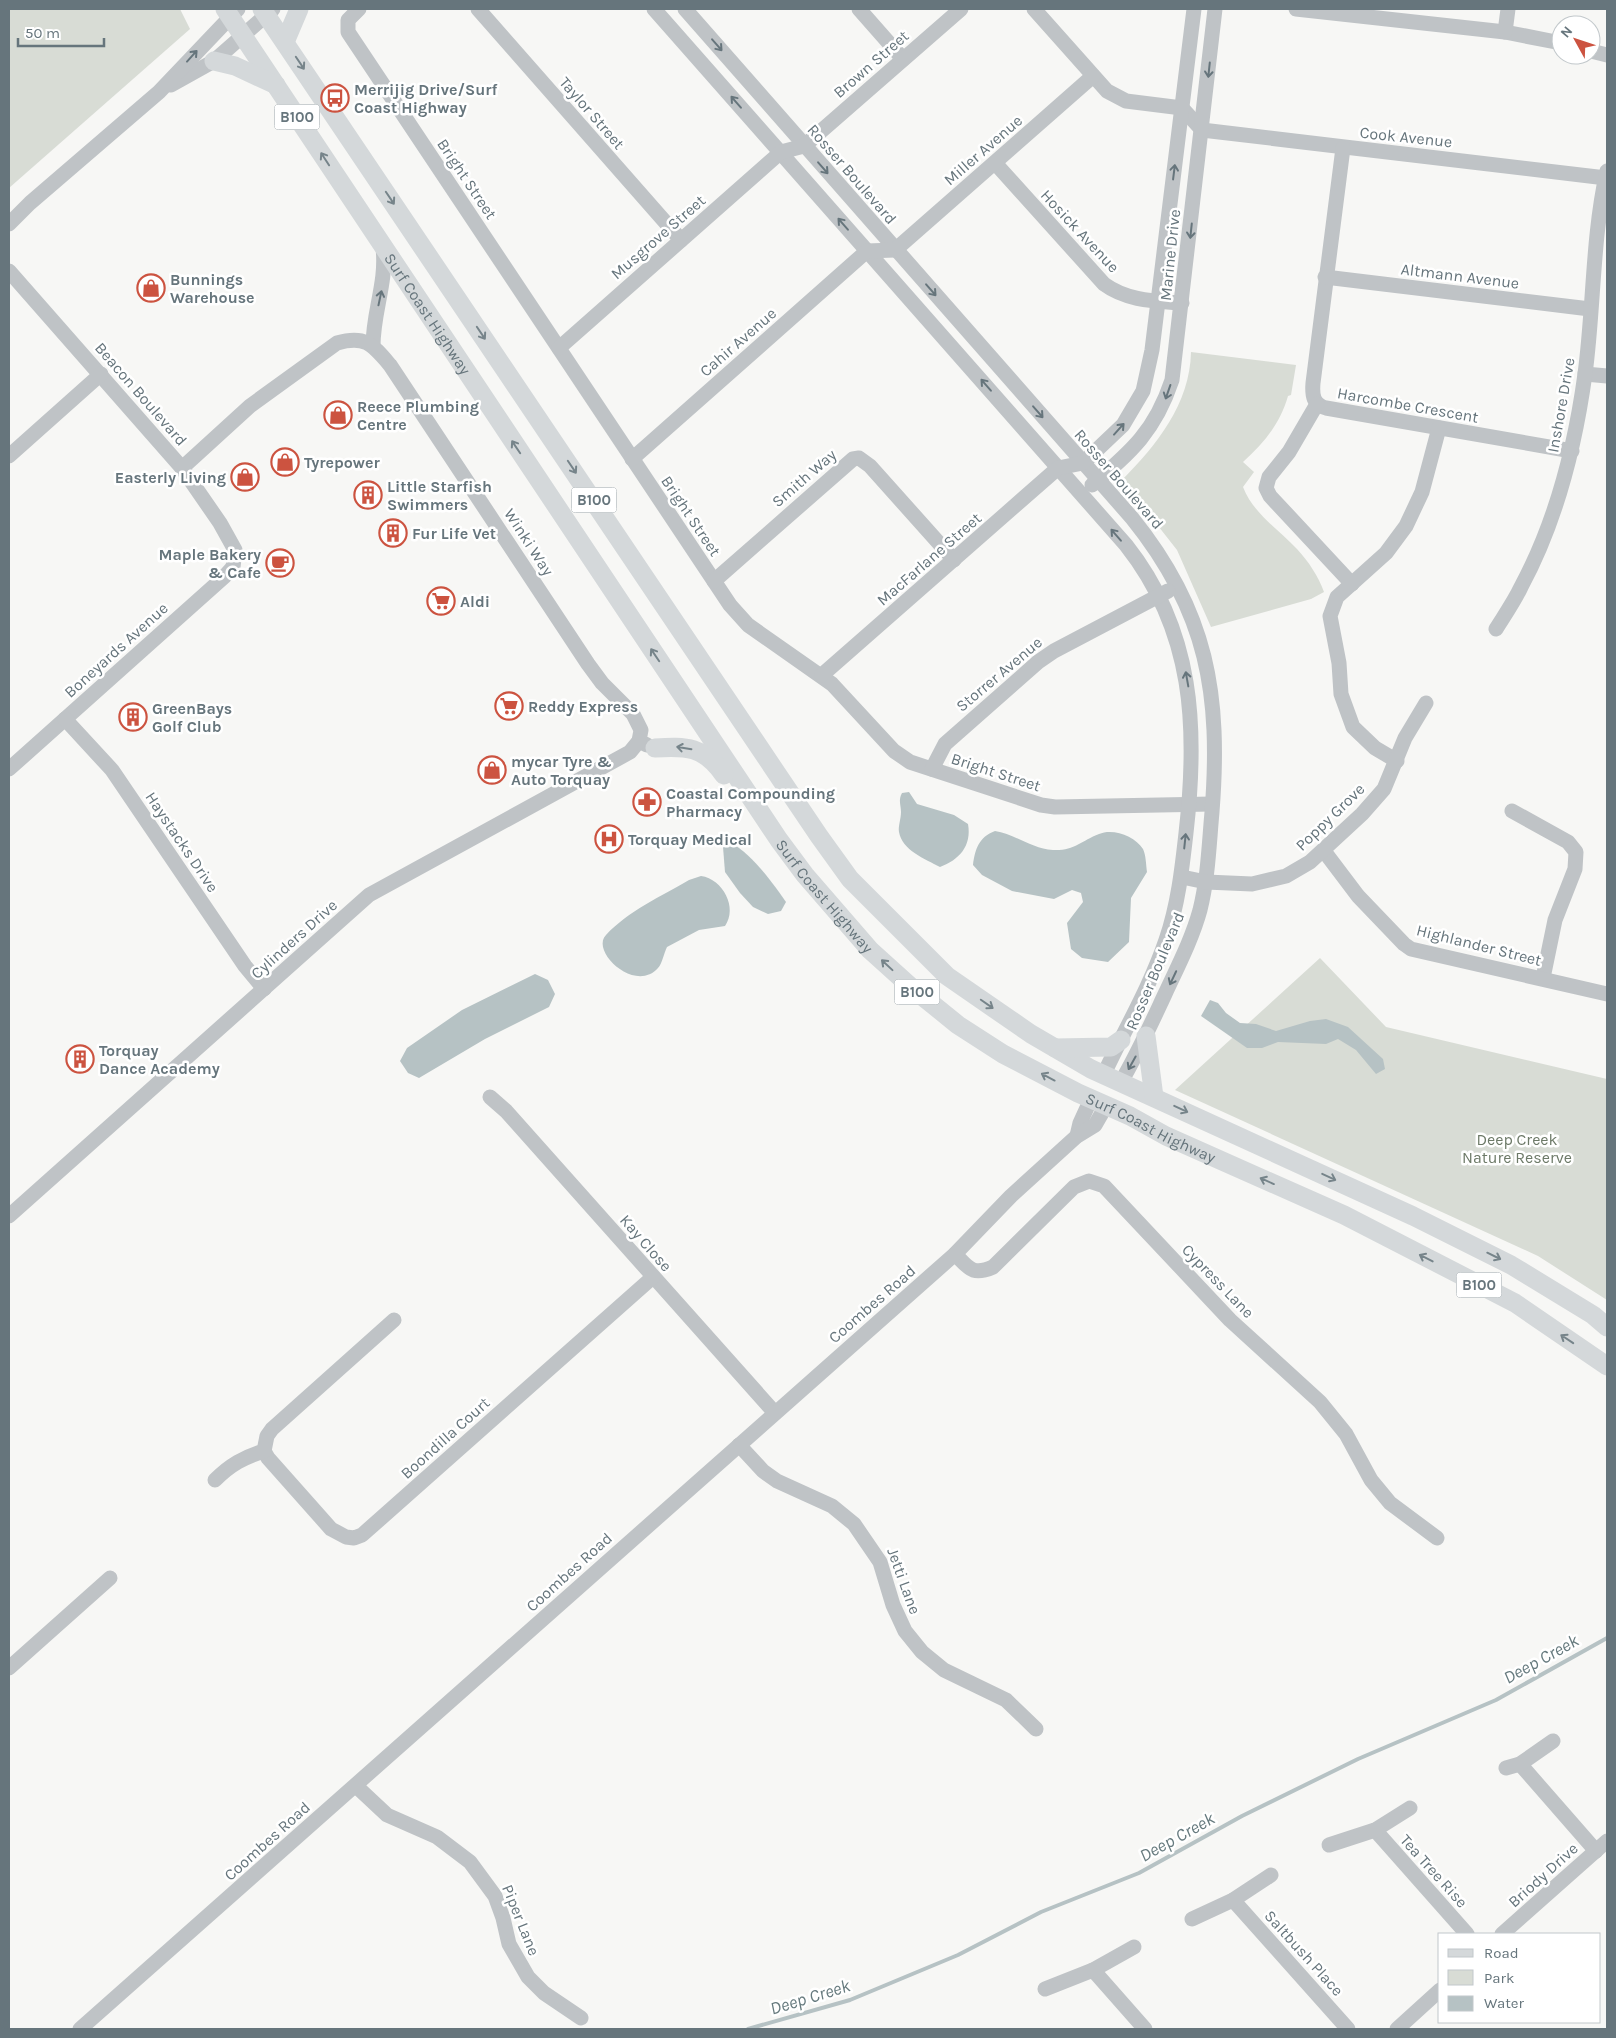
<svg xmlns="http://www.w3.org/2000/svg" width="1616" height="2038" font-family="Karla,sans-serif">
<style>
.green{fill:#d8dcd5}
.water{fill:#b6c2c4}
.lines{fill:none;stroke-linecap:round;stroke-linejoin:round}
.stream{stroke:#b6c2c4;stroke-width:4}
.minor{stroke:#bfc3c6;stroke-width:15}
.major{stroke:#d4d8da;stroke-width:19}
.oneway{stroke:#66757c}
.oneway2{stroke:#76848a}
.labels{text-anchor:middle;dominant-baseline:central;stroke-width:5;stroke-linejoin:round;paint-order:stroke}
.shield{fill:#fff;stroke:#949ea3;stroke-width:1}
.shield-label{font-size:15px;font-weight:bold;fill:#66757c}
.street-label{font-size:16px;fill:#66757c;stroke:#fff}
.poi-label{font-size:16px;font-weight:bold;fill:#66757c;stroke:#fff;text-anchor:start}
.park-label{font-size:16px;fill:#6d7a68;stroke:#fff}
.water-label{font-size:18px;font-style:italic;fill:#667a7e;stroke:#fff}
</style>
<rect width="100%" height="100%" fill="#f7f7f5"/>
<g class="green">
<path d="M 9,9 L 180,9 L 190,29 L 9,188 Z"/>
<path d="M 1191,352 L 1296,365 L 1291,395 L 1288,396 C 1280,424 1264,443 1243,462 L 1254,472 L 1243,487 C 1253,513 1278,529 1297,549 C 1309,562 1318,576 1324,592 L 1311,599 L 1211,627 L 1177,550 L 1122,480 C 1156,446 1190,404 1191,352 Z"/>
<path d="M 1320,958 L 1386,1027 L 1607,1079 L 1607,1300 L 1538,1256 L 1175,1090 Z"/>
</g>
<g class="water">
<path d="M 909,792 L 917,804 L 954,815 L 968,824 C 972,846 959,860 940,867 C 925,859 902,850 899,832 C 898,826 901,819 901,812 C 901,805 898,800 902,793 Z"/>
<path d="M 995,831 C 1015,834 1032,849 1053,850 C 1074,851 1081,841 1099,834 C 1113,828 1135,836 1143,849 C 1146,855 1146,865 1147,872 L 1131,898 L 1129,942 L 1108,962 L 1082,958 L 1071,949 L 1067,923 L 1083,902 L 1081,893 L 1072,890 L 1054,899 L 1012,891 L 982,875 L 973,865 C 975,849 979,837 995,831 Z"/>
<path d="M 731,843 C 751,853 773,883 786,902 L 781,911 L 768,914 L 753,907 L 740,893 L 725,872 L 723,847 Z"/>
<path d="M 701,876 C 723,879 738,908 725,926 L 699,930 L 667,947 C 664,953 662,964 658,968 C 635,994 590,951 606,935 C 628,911 662,896 689,880 Z"/>
<path d="M 535,974 L 548,980 L 555,994 L 549,1007 L 485,1039 L 419,1078 L 408,1073 L 400,1061 L 407,1048 L 462,1010 Z"/>
<path d="M 1210,1000 L 1218,1003 L 1226,1013 L 1240,1023 L 1256,1024 L 1276,1031 L 1310,1021 L 1326,1019 L 1348,1027 L 1383,1059 L 1385,1069 L 1376,1074 L 1356,1050 L 1338,1039 L 1326,1044 L 1278,1042 L 1262,1048 L 1247,1048 L 1201,1016 Z"/>
</g>
<g class="lines">
<path class="stream" d="M 748,2029 L 850,2000 L 958,1955 L 1041,1912 L 1139,1873 L 1242,1816 L 1358,1759 L 1496,1700 L 1607,1638"/>
<g class="minor">
<path d="M 359,9 L 348,20 L 348,32 L 730,605 L 748,625 L 832,684 L 894,751 L 910,762 L 1041,805 L 1055,807 L 1212,804"/>
<path d="M 478,9 L 681,240"/>
<path d="M 654,9 L 1126,545 C 1194,631 1198,728 1186,833 C 1182,869 1178,905 1166,940 C 1150,987 1125,1029 1104,1074"/>
<path d="M 685,9 L 1132,518 C 1208,612 1221,695 1212,812 C 1209,845 1208,878 1200,910 C 1192,939 1178,966 1165,994 C 1151,1024 1138,1053 1121,1082"/>
<path d="M 859,9 L 903,59"/>
<path d="M 1034,9 L 1107,91 L 1126,101 L 1182,108 L 1202,130 L 1606,178"/>
<path d="M 1296,9 L 1505,32 L 1561,43"/>
<path d="M 1505,32 L 1508,9"/>
<path d="M 1591,51 L 1607,55"/>
<path d="M 171,85 L 214,61 L 273,9"/>
<path d="M 1343,148 L 1313,383 C 1312,395 1313,405 1326,408 L 1572,451"/>
<path d="M 995,163 L 1104,284 C 1127,301 1155,301 1182,303"/>
<path d="M 9,224 L 30,203 L 159,92 L 238,9"/>
<path d="M 9,271 L 182,468 L 220,523 L 235,550 L 233,567 L 224,577 L 9,769"/>
<path d="M 1325,277 L 1590,309"/>
<path d="M 373,346 C 373,311 387,283 383,248"/>
<path d="M 559,348 L 781,152 L 804,146 L 961,9"/>
<path d="M 1585,374 L 1607,376"/>
<path d="M 1317,404 L 1289,452 L 1269,477 L 1266,488 L 1270,496 L 1352,584"/>
<path d="M 9,456 L 101,374"/>
<path d="M 632,459 L 867,251 L 895,250 L 1093,76"/>
<path d="M 182,468 L 250,406 L 337,343 C 365,335 372,344 390,365 L 588,664 L 602,683 L 633,714 L 641,730 L 639,741 L 647,745"/>
<path d="M 1092,485 C 1132,451 1155,431 1172,380 L 1215,9"/>
<path d="M 714,581 L 853,459 L 859,458 L 870,466 L 954,560"/>
<path d="M 1496,629 C 1504,616 1514,602 1521,587 C 1556,522 1575,447 1585,374 C 1594,307 1592,238 1607,171"/>
<path d="M 822,675 L 1058,468 L 1083,463 L 1123,425 L 1143,391 L 1152,350 L 1194,9"/>
<path d="M 65,719 L 112,770 L 245,966 L 264,989"/>
<path d="M 1397,761 L 1375,748 L 1353,727 L 1341,694 L 1339,663 L 1330,616 L 1337,597 L 1386,553 L 1406,526 L 1422,492 L 1439,428"/>
<path d="M 932,769 L 945,744 L 1038,662 L 1054,651 L 1168,591"/>
<path d="M 1512,811 L 1568,842 L 1576,852 L 1575,869 L 1555,920 L 1543,978"/>
<path d="M 1324,851 L 1358,896 L 1404,944 L 1411,949 L 1607,994"/>
<path d="M 1182,877 L 1206,882 L 1252,884 L 1286,876 L 1310,862 L 1362,814 L 1384,789 L 1405,738 L 1426,703"/>
<path d="M 490,1097 L 506,1111 L 775,1413"/>
<path d="M 1077,1136 L 1080,1123 L 1091,1099"/>
<path d="M 9,1216 L 369,895 L 630,752 L 639,741"/>
<path d="M 955,1254 C 969,1268 972,1276 993,1267 L 1074,1187 L 1089,1181 L 1104,1186 L 1230,1320 L 1320,1402 L 1346,1434 L 1371,1480 L 1390,1503 L 1437,1538"/>
<path d="M 739,1445 L 763,1471 L 777,1481 L 832,1506 L 854,1524 L 880,1562 L 893,1605 L 905,1631 L 922,1652 L 944,1670 L 1006,1700 L 1036,1729"/>
<path d="M 264,1451 L 268,1458 L 331,1529 L 346,1537 L 354,1538 L 362,1535 L 653,1277"/>
<path d="M 215,1480 C 230,1465 244,1457 264,1451 L 267,1436 L 272,1429 L 394,1320"/>
<path d="M 9,1668 L 110,1578"/>
<path d="M 1520,1764 L 1596,1851"/>
<path d="M 1506,1768 L 1520,1764 L 1553,1741"/>
<path d="M 356,1786 L 387,1815 L 437,1837 L 470,1862 L 495,1896 L 503,1918 L 509,1944 L 528,1977 L 544,1993 L 581,2018"/>
<path d="M 1375,1830 L 1467,1934"/>
<path d="M 1329,1845 L 1375,1830 L 1410,1808"/>
<path d="M 1233,1900 L 1348,2029"/>
<path d="M 1192,1919 L 1233,1900 L 1271,1875"/>
<path d="M 1502,1934 L 1607,1841"/>
<path d="M 1093,1970 L 1145,2029"/>
<path d="M 1045,1989 L 1093,1970 L 1134,1947"/>
<path d="M 80,2029 L 955,1254 L 1011,1196 L 1077,1136 L 1095,1125 L 1106,1106"/>
<path d="M 1397,2029 L 1440,1990"/>
</g>
<g class="major">
<path id="s1" d="M 225,9 L 779,840 L 805,875 L 870,950 L 911,987 L 958,1025 L 1003,1054 L 1078,1093 L 1130,1116 L 1166,1136 L 1344,1215 L 1515,1303 L 1607,1366"/>
<path d="M 262,9 L 819,836 L 850,879 L 947,976 L 1031,1034 L 1091,1069 L 1413,1216 L 1511,1265 L 1593,1315 L 1607,1327"/>
<path d="M 285,42 L 299,9"/>
<path d="M 214,61 L 235,66 L 276,85"/>
<path d="M 655,748 C 686,746 704,746 724,775"/>
<path d="M 1146,1036 L 1154,1097"/>
<path d="M 1055,1048 L 1111,1047 L 1121,1040"/>
</g>
</g>
<defs><path id="oneway-shaft" d="M-6 0H5M1.5-3L5.5 0L1.5 3" fill="none" stroke-width="1.6" stroke-linecap="round" stroke-linejoin="round" transform="scale(1.25)"/></defs>
<g class="oneway">
<use href="#oneway-shaft" transform="translate(717 45) rotate(49)"/>
<use href="#oneway-shaft" transform="translate(192 56) rotate(-48)"/>
<use href="#oneway-shaft" transform="translate(1209 70) rotate(96)"/>
<use href="#oneway-shaft" transform="translate(736 102) rotate(-131)"/>
<use href="#oneway-shaft" transform="translate(823 168) rotate(49)"/>
<use href="#oneway-shaft" transform="translate(1174 172) rotate(-83)"/>
<use href="#oneway-shaft" transform="translate(843 224) rotate(-131)"/>
<use href="#oneway-shaft" transform="translate(1191 231) rotate(96)"/>
<use href="#oneway-shaft" transform="translate(931 290) rotate(49)"/>
<use href="#oneway-shaft" transform="translate(380 298) rotate(-78)"/>
<use href="#oneway-shaft" transform="translate(986 385) rotate(-131)"/>
<use href="#oneway-shaft" transform="translate(1168 392) rotate(109)"/>
<use href="#oneway-shaft" transform="translate(1038 412) rotate(49)"/>
<use href="#oneway-shaft" transform="translate(1119 429) rotate(-48)"/>
<use href="#oneway-shaft" transform="translate(1116 535) rotate(-131)"/>
<use href="#oneway-shaft" transform="translate(1187 679) rotate(-100)"/>
<use href="#oneway-shaft" transform="translate(1185 841) rotate(-84)"/>
<use href="#oneway-shaft" transform="translate(1173 978) rotate(115)"/>
<use href="#oneway-shaft" transform="translate(1132 1063) rotate(119)"/>
</g>
<g class="oneway2">
<use href="#oneway-shaft" transform="translate(300 63) rotate(56)"/>
<use href="#oneway-shaft" transform="translate(325 159) rotate(-123)"/>
<use href="#oneway-shaft" transform="translate(390 198) rotate(56)"/>
<use href="#oneway-shaft" transform="translate(481 333) rotate(56)"/>
<use href="#oneway-shaft" transform="translate(516 447) rotate(-124)"/>
<use href="#oneway-shaft" transform="translate(572 467) rotate(56)"/>
<use href="#oneway-shaft" transform="translate(655 655) rotate(-124)"/>
<use href="#oneway-shaft" transform="translate(684 748) rotate(-171)"/>
<use href="#oneway-shaft" transform="translate(887 965) rotate(-137)"/>
<use href="#oneway-shaft" transform="translate(987 1004) rotate(35)"/>
<use href="#oneway-shaft" transform="translate(1048 1077) rotate(-152)"/>
<use href="#oneway-shaft" transform="translate(1181 1109) rotate(25)"/>
<use href="#oneway-shaft" transform="translate(1329 1177) rotate(25)"/>
<use href="#oneway-shaft" transform="translate(1267 1181) rotate(-156)"/>
<use href="#oneway-shaft" transform="translate(1494 1256) rotate(26)"/>
<use href="#oneway-shaft" transform="translate(1426 1258) rotate(-153)"/>
<use href="#oneway-shaft" transform="translate(1567 1339) rotate(-146)"/>
</g>
<defs>
<g id="bus-ring" transform="scale(1.4375)"><circle r="9.5" fill="#fff" stroke="#cc5340" stroke-width="1.5"/><path d="M-5-6H5V4H4V6H2V4H-2V6H-4V4H-5ZM-3.5-4V0h7V-4ZM-3.5 1.2v1.5H-2V1.2ZM2 1.2v1.5H3.5V1.2Z" fill="#cc5340"/></g>
<g id="shop-ring" transform="scale(1.4375)"><circle r="9.5" fill="#fff" stroke="#cc5340" stroke-width="1.5"/><path d="M-5-2.5h2.3a2.7 3.5 0 0 1 5.4 0H5L5.5 6h-11ZM-1.5-2.5h3a1.5 2.3 0 0 0-3 0Z" fill="#cc5340"/></g>
<g id="building-ring" transform="scale(1.4375)"><circle r="9.5" fill="#fff" stroke="#cc5340" stroke-width="1.5"/><path d="M-4-6H4V6H1V3H-1V6H-4ZM-2.5-4.3h1.7v1.8h-1.7ZM.8-4.3h1.7v1.8H.8ZM-2.5-1h1.7V.8h-1.7ZM.8-1h1.7V.8H.8Z" fill="#cc5340"/></g>
<g id="cafe-ring" transform="scale(1.4375)"><circle r="9.5" fill="#fff" stroke="#cc5340" stroke-width="1.5"/><path d="M-5.5-4.5H6V0H3Q3 3.5 0 3.5H-2.5Q-5.5 3.5-5.5 0ZM3-3.2v2h1.7v-2ZM-6 4.5H4V6H-6Z" fill="#cc5340"/></g>
<g id="supermarket-ring" transform="scale(1.4375)"><circle r="9.5" fill="#fff" stroke="#cc5340" stroke-width="1.5"/><path d="M-6-5.5h2.5l.6 2H6L4.5 2H-2.5L-4.4-4H-6ZM-1.5 3.2a1.3 1.3 0 1 0 .1 0ZM3 3.2a1.3 1.3 0 1 0 .1 0Z" fill="#cc5340"/></g>
<g id="pharmacy-ring" transform="scale(1.4375)"><circle r="9.5" fill="#fff" stroke="#cc5340" stroke-width="1.5"/><path d="M-2-6h4v4h4v4h-4v4h-4v-4h-4v-4h4Z" fill="#cc5340"/></g>
<g id="hospital-ring" transform="scale(1.4375)"><circle r="9.5" fill="#fff" stroke="#cc5340" stroke-width="1.5"/><path d="M-5-5h3v3.5h4V-5h3V5h-3V1.5h-4V5h-3Z" fill="#cc5340"/></g>
</defs>
<g fill-rule="evenodd">
<use href="#bus-ring" x="335" y="98"/>
<use href="#shop-ring" x="151" y="288"/>
<use href="#shop-ring" x="338" y="415"/>
<use href="#shop-ring" x="285" y="462"/>
<use href="#shop-ring" x="245" y="477"/>
<use href="#building-ring" x="368" y="495"/>
<use href="#building-ring" x="393" y="533"/>
<use href="#cafe-ring" x="280" y="563"/>
<use href="#supermarket-ring" x="441" y="601"/>
<use href="#supermarket-ring" x="509" y="706"/>
<use href="#building-ring" x="133" y="717"/>
<use href="#shop-ring" x="492" y="770"/>
<use href="#pharmacy-ring" x="647" y="802"/>
<use href="#hospital-ring" x="609" y="839"/>
<use href="#building-ring" x="80" y="1059"/>
</g>
<g class="labels">
<g class="shield">
<rect x="274.5" y="104.5" width="45" height="25" rx="4"/>
<rect x="571.5" y="487.5" width="45" height="25" rx="4"/>
<rect x="894.5" y="979.5" width="45" height="25" rx="4"/>
<rect x="1456.5" y="1272.5" width="45" height="25" rx="4"/>
</g>
<g class="shield-label">
<text x="297" y="117">B100</text>
<text x="594" y="500">B100</text>
<text x="917" y="992">B100</text>
<text x="1479" y="1285">B100</text>
</g>
<g class="street-label">
<text transform="translate(871 64) rotate(-41)">Brown Street</text>
<text transform="translate(592 113) rotate(49)">Taylor Street</text>
<text transform="translate(1406 137) rotate(6)">Cook Avenue</text>
<text transform="translate(983 150) rotate(-41)">Miller Avenue</text>
<text transform="translate(852 174) rotate(49)">Rosser Boulevard</text>
<text transform="translate(467 179) rotate(56)">Bright Street</text>
<text transform="translate(1080 231) rotate(47)">Hosick Avenue</text>
<text transform="translate(658 237) rotate(-41)">Musgrove Street</text>
<text transform="translate(1170 255) rotate(-84)">Marine Drive</text>
<text transform="translate(1460 276) rotate(7)">Altmann Avenue</text>
<text stroke="none"><textPath href="#s1" startOffset="366">Surf Coast Highway</textPath></text>
<text transform="translate(738 342) rotate(-41)">Cahir Avenue</text>
<text transform="translate(141 394) rotate(49)">Beacon Boulevard</text>
<text transform="translate(1408 405) rotate(10)">Harcombe Crescent</text>
<text transform="translate(1561 405) rotate(-80)">Inshore Drive</text>
<text transform="translate(804 478) rotate(-41)">Smith Way</text>
<text transform="translate(1119 479) rotate(49)">Rosser Boulevard</text>
<text transform="translate(691 516) rotate(56)">Bright Street</text>
<text transform="translate(529 542) rotate(57)">Winki Way</text>
<text transform="translate(929 559) rotate(-41)">MacFarlane Street</text>
<text transform="translate(116 650) rotate(-42)">Boneyards Avenue</text>
<text transform="translate(999 674) rotate(-40)">Storrer Avenue</text>
<text transform="translate(996 772) rotate(18)">Bright Street</text>
<text transform="translate(1330 817) rotate(-44)">Poppy Grove</text>
<text transform="translate(182 842) rotate(56)">Haystacks Drive</text>
<text stroke="none"><textPath href="#s1" startOffset="1071">Surf Coast Highway</textPath></text>
<text transform="translate(294 939) rotate(-42)">Cylinders Drive</text>
<text transform="translate(1479 945) rotate(14)">Highlander Street</text>
<text transform="translate(1155 971) rotate(-67)">Rosser Boulevard</text>
<text stroke="none"><textPath href="#s1" startOffset="1476">Surf Coast Highway</textPath></text>
<text transform="translate(646 1243) rotate(49)">Kay Close</text>
<text transform="translate(1218 1281) rotate(46)">Cypress Lane</text>
<text transform="translate(872 1304) rotate(-41)">Coombes Road</text>
<text transform="translate(445 1438) rotate(-42)">Boondilla Court</text>
<text transform="translate(569 1572) rotate(-42)">Coombes Road</text>
<text transform="translate(904 1581) rotate(70)">Jetti Lane</text>
<text transform="translate(267 1841) rotate(-42)">Coombes Road</text>
<text transform="translate(1434 1871) rotate(48)">Tea Tree Rise</text>
<text transform="translate(1543 1875) rotate(-42)">Briody Drive</text>
<text transform="translate(521 1920) rotate(68)">Piper Lane</text>
<text transform="translate(1304 1953) rotate(48)">Saltbush Place</text>
</g>
<g class="poi-label">
<text x="354" y="89">Merrijig Drive/Surf<tspan x="354" dy="18">Coast Highway</tspan></text>
<text x="170" y="279">Bunnings<tspan x="170" dy="18">Warehouse</tspan></text>
<text x="357" y="406">Reece Plumbing<tspan x="357" dy="18">Centre</tspan></text>
<text x="304" y="462">Tyrepower</text>
<text x="226" y="477" text-anchor="end">Easterly Living</text>
<text x="387" y="486">Little Starfish<tspan x="387" dy="18">Swimmers</tspan></text>
<text x="412" y="533">Fur Life Vet</text>
<text x="261" y="554" text-anchor="end">Maple Bakery<tspan x="261" dy="18">&amp; Cafe</tspan></text>
<text x="460" y="601">Aldi</text>
<text x="528" y="706">Reddy Express</text>
<text x="152" y="708">GreenBays<tspan x="152" dy="18">Golf Club</tspan></text>
<text x="511" y="761">mycar Tyre &amp;<tspan x="511" dy="18">Auto Torquay</tspan></text>
<text x="666" y="793">Coastal Compounding<tspan x="666" dy="18">Pharmacy</tspan></text>
<text x="628" y="839">Torquay Medical</text>
<text x="99" y="1050">Torquay<tspan x="99" dy="18">Dance Academy</tspan></text>
</g>
<g class="park-label">
<text x="1517" y="1139">Deep Creek<tspan x="1517" dy="18">Nature Reserve</tspan></text>
</g>
<g class="water-label">
<text transform="translate(1541 1659) rotate(-29)">Deep Creek</text>
<text transform="translate(1177 1837) rotate(-29)">Deep Creek</text>
<text transform="translate(810 1997) rotate(-17)">Deep Creek</text>
</g>
</g>
<rect width="1616" height="2038" fill="none" stroke="#66757c" stroke-width="20"/>
<rect x="1438" y="1933" width="162" height="90" fill="#ffffff" stroke="#c2c8cb"/>
<rect x="1448" y="1949" width="25" height="8" fill="#d4d8da" stroke="#c2c8cb"/>
<text x="1484" y="1958" font-size="15" fill="#66757c">Road</text>
<rect x="1448" y="1970" width="25" height="15" fill="#d8dcd5" stroke="#c2c8cb"/>
<text x="1484" y="1983" font-size="15" fill="#66757c">Park</text>
<rect x="1448" y="1996" width="25" height="15" fill="#b6c2c4" stroke="#c2c8cb"/>
<text x="1484" y="2008" font-size="15" fill="#66757c">Water</text>
<g transform="translate(1576 40) rotate(310)"><circle r="24" fill="#ffffff" stroke="#c2c8cb"/>
<path d="M0-4L9 19L0 12L-9 19Z" fill="#cc5340"/>
<text y="-8" font-size="14" font-weight="bold" text-anchor="middle" fill="#66757c">N</text>
</g>
<path d="M18 38v8h86v-8" fill="none" stroke="#66757c" stroke-width="2.5"/>
<text x="25" y="38" font-size="15" fill="#66757c" stroke="#ffffff" stroke-width="4" paint-order="stroke">50 m</text>
</svg>
